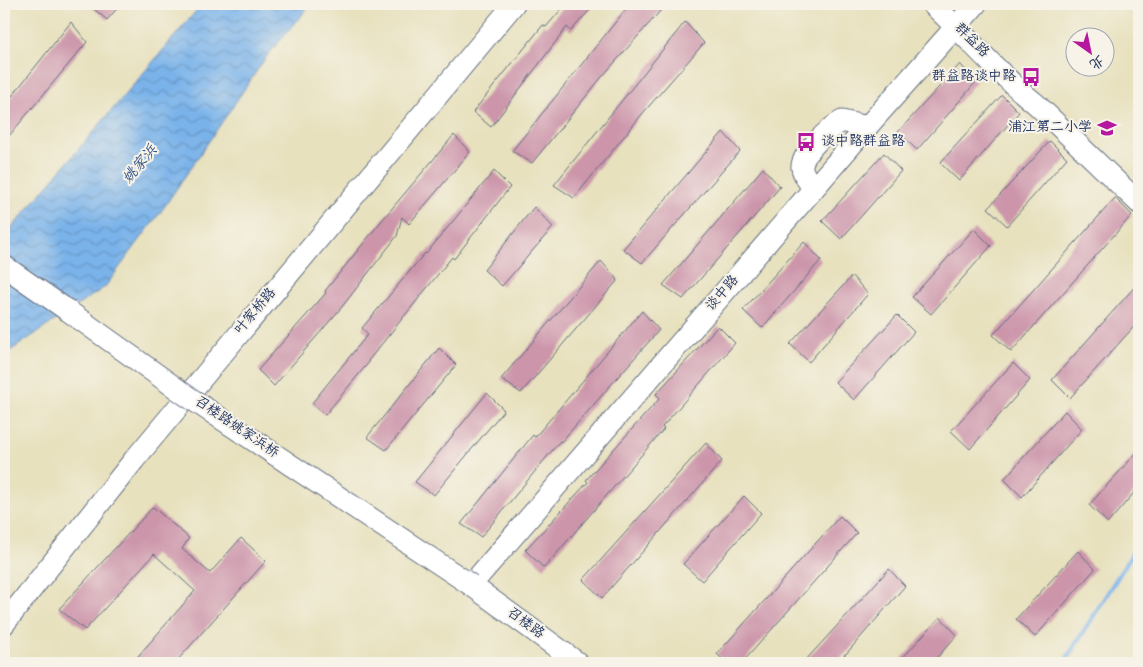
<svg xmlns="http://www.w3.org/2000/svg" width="1143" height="667" font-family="'Gochi Hand','LXGW WenKai TC',sans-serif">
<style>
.water{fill:url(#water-waves);stroke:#4a71a4}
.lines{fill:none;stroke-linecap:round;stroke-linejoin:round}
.stream{stroke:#7ab3ea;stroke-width:4.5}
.building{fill:#cc95aa}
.minor-casing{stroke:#626d80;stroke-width:23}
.minor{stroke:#fff;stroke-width:21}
.minor-bridge-casing{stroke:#626d80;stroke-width:23;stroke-linecap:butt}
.minor-bridge{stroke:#fff;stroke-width:21}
.labels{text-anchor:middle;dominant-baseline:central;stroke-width:4;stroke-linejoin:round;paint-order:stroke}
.street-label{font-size:14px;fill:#1b2f5e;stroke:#f7f3e8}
.poi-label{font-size:14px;fill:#1b2f5e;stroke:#f7f3e8;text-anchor:end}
.water-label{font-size:15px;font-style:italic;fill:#385788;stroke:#f7f3e8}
</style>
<defs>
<pattern id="water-waves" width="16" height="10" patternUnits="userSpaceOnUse" patternTransform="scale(1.25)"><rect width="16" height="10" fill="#7ab3ea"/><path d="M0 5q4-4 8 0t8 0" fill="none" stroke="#6392c1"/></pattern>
</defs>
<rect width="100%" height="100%" fill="#f7f3e8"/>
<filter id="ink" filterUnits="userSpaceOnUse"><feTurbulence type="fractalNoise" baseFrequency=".02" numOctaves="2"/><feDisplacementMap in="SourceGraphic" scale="10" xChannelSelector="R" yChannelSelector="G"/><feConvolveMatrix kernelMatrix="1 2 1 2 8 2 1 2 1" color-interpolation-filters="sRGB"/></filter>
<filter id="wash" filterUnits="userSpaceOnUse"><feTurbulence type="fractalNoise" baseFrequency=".0096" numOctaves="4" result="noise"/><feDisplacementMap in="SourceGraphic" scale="20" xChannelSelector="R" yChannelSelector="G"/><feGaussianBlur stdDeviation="1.12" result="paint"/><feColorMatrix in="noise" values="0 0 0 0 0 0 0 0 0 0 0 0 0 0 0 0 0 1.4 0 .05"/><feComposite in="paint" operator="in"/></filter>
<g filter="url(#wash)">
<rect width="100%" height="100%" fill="#e7e1be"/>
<path class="water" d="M 202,4 L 311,4 L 267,56 L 162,210 L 105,287 L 10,351 L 4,359 L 4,237 Z"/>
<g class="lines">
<path class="stream" d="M 1064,663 L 1139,543"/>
</g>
<g id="blocks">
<g class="building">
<path d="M 88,4 L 121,4 L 107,20 Z"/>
<path d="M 566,4 L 595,4 L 571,31 L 567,27 L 491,127 L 473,112 L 543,25 L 546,27 Z"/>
<path d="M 630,4 L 655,4 L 661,10 L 601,78 L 532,163 L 512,151 Z"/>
<path d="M 71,22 L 87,42 L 4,142 L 4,106 Z"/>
<path d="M 685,22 L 704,43 L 643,113 L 574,198 L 554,185 Z"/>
<path d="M 960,64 L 976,82 L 917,150 L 898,132 Z"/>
<path d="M 1002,95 L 1019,112 L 959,181 L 940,163 Z"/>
<path d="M 723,132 L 740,151 L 642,263 L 623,249 Z"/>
<path d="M 454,135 L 470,152 L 409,224 L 402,217 L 397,236 L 341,308 L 274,386 L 258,370 L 326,293 L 325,291 L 383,219 Z"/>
<path d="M 1050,141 L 1067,158 L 1007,226 L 988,208 Z"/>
<path d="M 884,153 L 901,171 L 841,239 L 822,221 Z"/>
<path d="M 763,168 L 780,187 L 683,299 L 663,285 Z"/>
<path d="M 494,171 L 510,187 L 454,259 L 452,257 L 368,361 L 369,362 L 325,415 L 312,403 L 368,334 L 362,328 L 425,253 L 426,254 Z"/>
<path d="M 1115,198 L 1132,215 L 1011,352 L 993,335 Z"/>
<path d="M 534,207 L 553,227 L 502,286 L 484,270 Z"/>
<path d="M 974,229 L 991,246 L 931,314 L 912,297 Z"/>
<path d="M 804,242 L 821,260 L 762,328 L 743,310 Z"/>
<path d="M 601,261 L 618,280 L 521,393 L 501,379 Z"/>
<path d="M 852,276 L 868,294 L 809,362 L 790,344 Z"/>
<path d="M 1139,282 L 1139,321 L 1070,398 L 1052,380 Z"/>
<path d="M 642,311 L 659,330 L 561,442 L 560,441 L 481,537 L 461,524 L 533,435 L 535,437 Z"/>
<path d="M 897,315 L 914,332 L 854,400 L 835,382 Z"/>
<path d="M 718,326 L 735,343 L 662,427 L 664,429 L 544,568 L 525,550 L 588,482 L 586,480 L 660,398 L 656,394 Z"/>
<path d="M 439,348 L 456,365 L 386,450 L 367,437 Z"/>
<path d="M 1013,363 L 1030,380 L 970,449 L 951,431 Z"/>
<path d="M 487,393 L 504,410 L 434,495 L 415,482 Z"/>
<path d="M 1065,411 L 1082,429 L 1022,497 L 1004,479 Z"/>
<path d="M 706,443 L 722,461 L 602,598 L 583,580 Z"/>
<path d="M 1139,450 L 1139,487 L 1108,523 L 1089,505 Z"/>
<path d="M 744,496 L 761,513 L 702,581 L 683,564 Z"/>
<path d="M 153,507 L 189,538 L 182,549 L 210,573 L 241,538 L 266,561 L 175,663 L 132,663 L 195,591 L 154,554 L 85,630 L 59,609 Z"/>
<path d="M 840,516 L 857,533 L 742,663 L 727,663 L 717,654 Z"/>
<path d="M 1078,551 L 1095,569 L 1035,637 L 1016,619 Z"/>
<path d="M 889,569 L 905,586 L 846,654 L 845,654 L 836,663 L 803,663 Z"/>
<path d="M 940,617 L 957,635 L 932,663 L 898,663 Z"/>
</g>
</g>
</g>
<g filter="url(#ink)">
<use href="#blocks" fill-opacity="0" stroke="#626d80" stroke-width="1"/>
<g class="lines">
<g class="minor-casing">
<g id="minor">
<path d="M 932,4 C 967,36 998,74 1036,104 L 1139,203"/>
<path d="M 813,189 C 810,183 803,175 802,168 C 800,154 831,127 842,121 L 867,127"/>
<path d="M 4,266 L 67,310"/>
<path d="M 4,624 L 134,460 L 514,4"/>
<path d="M 578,663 L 471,585 L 867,127 L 976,4"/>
</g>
</g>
<use href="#minor" class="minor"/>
<g class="minor-bridge-casing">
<path id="minor-bridge" d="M 67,310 L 187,396 L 471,585"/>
</g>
<use href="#minor-bridge" class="minor-bridge"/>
</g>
</g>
<defs>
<g id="bus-bare" transform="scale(1.5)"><path d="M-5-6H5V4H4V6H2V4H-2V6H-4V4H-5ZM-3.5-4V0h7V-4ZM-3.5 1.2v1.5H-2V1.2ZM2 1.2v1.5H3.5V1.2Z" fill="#b5179e" stroke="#f7f3e8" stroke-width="2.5" paint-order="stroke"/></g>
<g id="school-bare" transform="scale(1.5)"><path d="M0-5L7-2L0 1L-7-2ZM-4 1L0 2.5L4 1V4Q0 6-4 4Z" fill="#b5179e" stroke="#f7f3e8" stroke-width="2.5" paint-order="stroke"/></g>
</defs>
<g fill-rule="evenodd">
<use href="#bus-bare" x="1031" y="77"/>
<use href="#school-bare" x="1107" y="128"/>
<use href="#bus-bare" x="806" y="142"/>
</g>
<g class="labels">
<g class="street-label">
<text transform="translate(971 41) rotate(45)">群益路</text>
<text transform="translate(723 294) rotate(-49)">谈中路</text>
<text transform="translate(256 312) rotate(-50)">叶家桥路</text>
<text transform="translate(236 428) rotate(34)">召楼路姚家浜桥</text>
<text transform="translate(525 624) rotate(36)">召楼路</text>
</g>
<g class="poi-label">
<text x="1016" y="77">群益路谈中路</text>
<text x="1092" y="128">浦江第二小学</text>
<text x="821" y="142" text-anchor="start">谈中路群益路</text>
</g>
<g class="water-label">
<text transform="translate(141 165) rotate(-50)">姚家浜</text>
</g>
</g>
<rect width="1143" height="667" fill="none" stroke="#f7f3e8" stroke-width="20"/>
<g transform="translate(1090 52) rotate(147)"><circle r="24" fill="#f7f3e8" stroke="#9fa5b1"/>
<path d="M0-4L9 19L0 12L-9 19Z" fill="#b5179e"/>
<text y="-8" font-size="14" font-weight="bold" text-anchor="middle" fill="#1b2f5e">北</text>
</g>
</svg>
